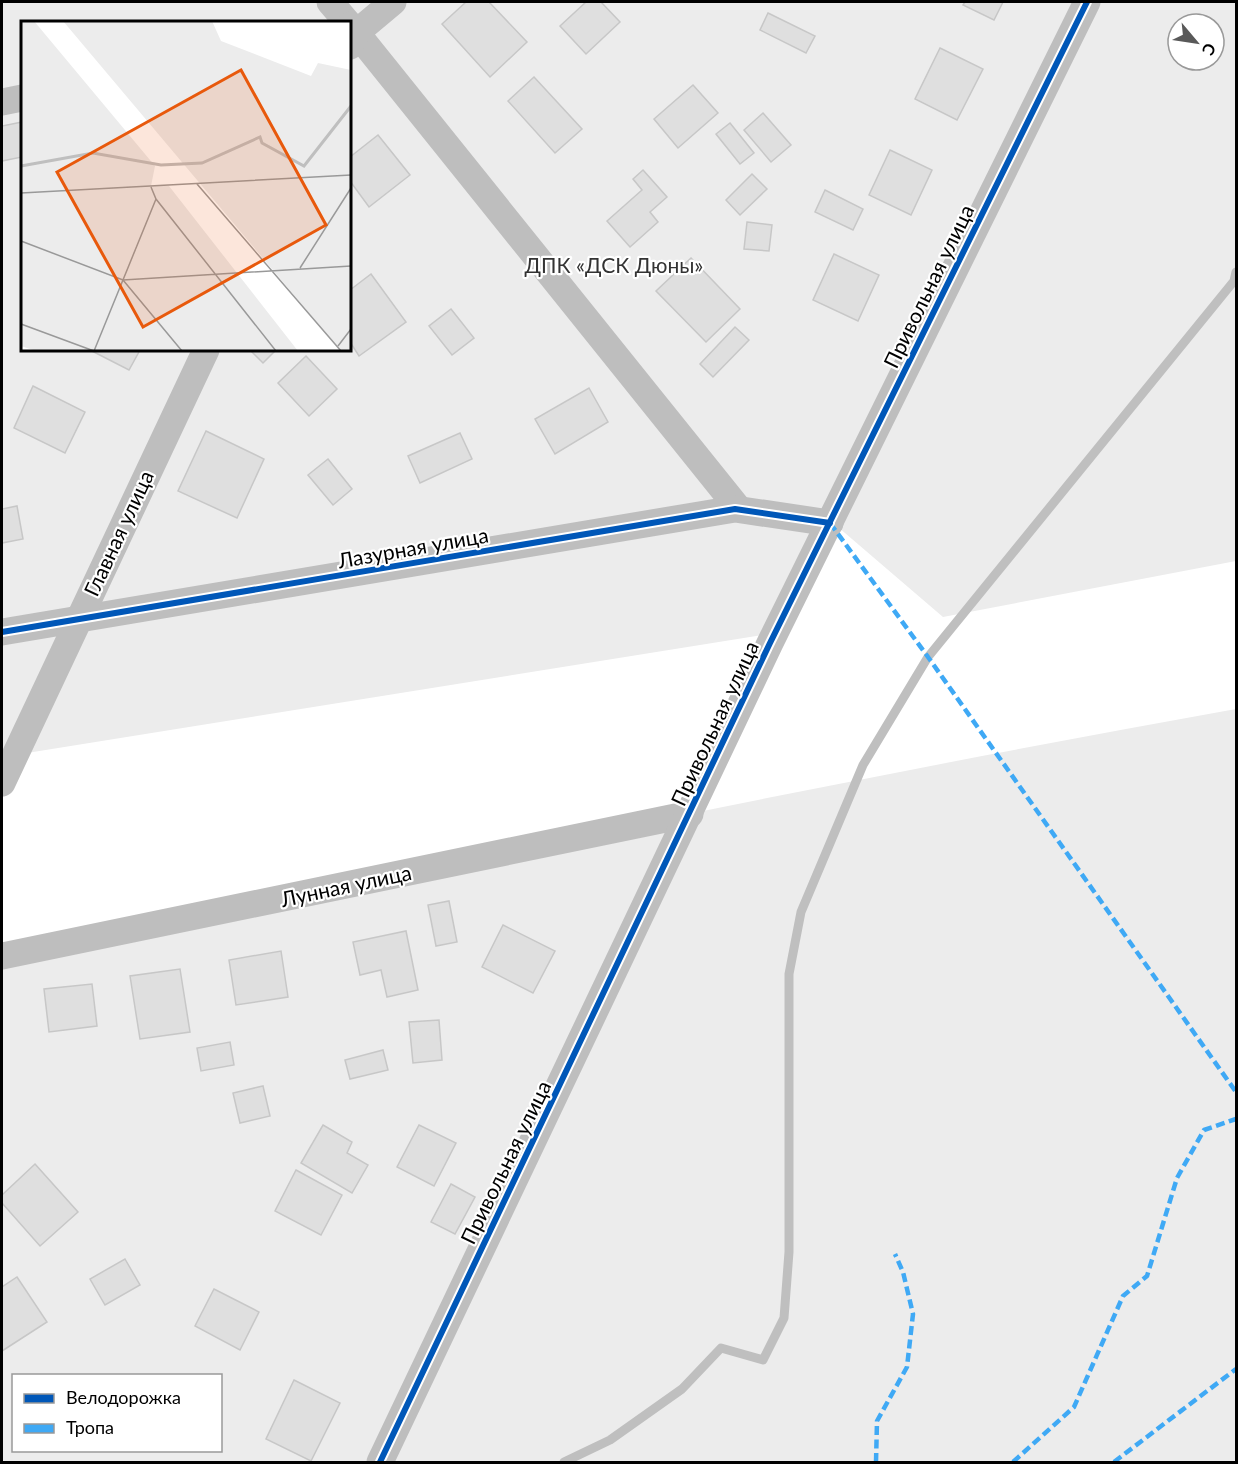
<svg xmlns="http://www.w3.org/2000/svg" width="1238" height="1464" font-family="Lato,sans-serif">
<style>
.green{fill:#ececec;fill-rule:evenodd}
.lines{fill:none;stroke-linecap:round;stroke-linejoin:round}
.stream{stroke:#bfbfbf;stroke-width:9}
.building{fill:#dfdfdf;stroke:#c7c7c7;stroke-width:1.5}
.street{stroke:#bebebe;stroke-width:27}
.quiet{stroke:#3fa9f5;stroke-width:4.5;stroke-dasharray:9 4.5;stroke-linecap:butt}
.cycleway-casing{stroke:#fff;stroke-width:10}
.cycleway{stroke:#0057b8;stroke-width:6}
.labels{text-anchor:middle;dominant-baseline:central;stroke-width:4.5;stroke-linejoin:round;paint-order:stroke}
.park-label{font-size:21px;fill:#333;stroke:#fff}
.street-label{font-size:21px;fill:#000;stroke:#fff}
.inset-river{fill:none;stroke:#bfbfbf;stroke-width:3}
.inset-road{fill:none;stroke:#999;stroke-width:1.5}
.view{fill:#e8590c;fill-opacity:0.15;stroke:#e8590c;stroke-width:3}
.inset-edge{fill:none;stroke:#000;stroke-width:3}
</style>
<rect width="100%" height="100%" fill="#fff"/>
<g class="green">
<path d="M 2,2 L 1236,2 L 1236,561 L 943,617 L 831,521 L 775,633 L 2,757 ZM 22,22 L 350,22 L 350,350 L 22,350 ZM 1178,24 L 1214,24 L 1214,60 L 1178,60 Z"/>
<path d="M 1236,709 L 1236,1462 L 2,1462 L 2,957 C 412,870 823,783 1236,709 ZM 14,1376 L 220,1376 L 220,1450 L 14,1450 Z"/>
</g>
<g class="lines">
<path class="stream" d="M 564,1462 L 610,1440 L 682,1389 L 721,1348 L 763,1360 L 784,1318 L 789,1252 L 789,974 L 801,912 L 863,765 L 928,657 L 1234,281 L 1236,272"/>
</g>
<g class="building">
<path d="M 466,2 L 489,2 L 527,42 L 490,77 L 442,24 Z"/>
<path d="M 586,2 L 601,2 L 620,22 L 586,54 L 560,26 Z"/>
<path d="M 965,2 L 1003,2 L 994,20 L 963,5 Z"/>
<path d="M 768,13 L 815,36 L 806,53 L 760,30 Z"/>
<path d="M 940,48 L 983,69 L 957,120 L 915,99 Z"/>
<path d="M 534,77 L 582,129 L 555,153 L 508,101 Z"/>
<path d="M 693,85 L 718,113 L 678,148 L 654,119 Z"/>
<path d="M 763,113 L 791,145 L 771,162 L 744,130 Z"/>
<path d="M 22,122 L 22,157 L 2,161 L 2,126 Z"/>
<path d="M 730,123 L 754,153 L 740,164 L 716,134 Z"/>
<path d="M 378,135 L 410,175 L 369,207 L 350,181 L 350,157 Z"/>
<path d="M 890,150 L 932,170 L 911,215 L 869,195 Z"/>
<path d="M 643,170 L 667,197 L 650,212 L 658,222 L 630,247 L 607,221 L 642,190 L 633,179 Z"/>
<path d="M 752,174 L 767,189 L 740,215 L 726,200 Z"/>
<path d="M 825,190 L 863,209 L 853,230 L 815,212 Z"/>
<path d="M 747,222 L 772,225 L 769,251 L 744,249 Z"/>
<path d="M 834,254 L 879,275 L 858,321 L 813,300 Z"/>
<path d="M 691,258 L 740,309 L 706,342 L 656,291 Z"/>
<path d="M 371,274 L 406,322 L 359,356 L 350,342 L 350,290 Z"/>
<path d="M 451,309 L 474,338 L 452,355 L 429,326 Z"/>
<path d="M 735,327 L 749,340 L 713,377 L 700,364 Z"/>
<path d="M 90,350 L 140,350 L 129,370 Z"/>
<path d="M 250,350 L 276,350 L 263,363 Z"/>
<path d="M 306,356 L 337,389 L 309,416 L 278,383 Z"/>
<path d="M 33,386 L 85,412 L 65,453 L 14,428 Z"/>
<path d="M 589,388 L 608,422 L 555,454 L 535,419 Z"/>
<path d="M 206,431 L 264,459 L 237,518 L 178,491 Z"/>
<path d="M 460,433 L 472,459 L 420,483 L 408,456 Z"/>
<path d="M 328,459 L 352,489 L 333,505 L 308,475 Z"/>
<path d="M 17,506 L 23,539 L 2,543 L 2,509 Z"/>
<path d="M 449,901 L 457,942 L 436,946 L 428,905 Z"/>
<path d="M 503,925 L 555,951 L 533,993 L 482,967 Z"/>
<path d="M 406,931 L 418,990 L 387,997 L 381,970 L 360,975 L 353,942 Z"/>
<path d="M 281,951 L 288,997 L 236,1005 L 229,960 Z"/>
<path d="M 180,969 L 190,1032 L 140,1039 L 130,976 Z"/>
<path d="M 92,984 L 97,1026 L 49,1032 L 44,989 Z"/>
<path d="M 439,1020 L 442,1060 L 413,1063 L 409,1022 Z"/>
<path d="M 230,1042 L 234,1065 L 201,1071 L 197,1048 Z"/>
<path d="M 383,1050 L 388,1070 L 350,1079 L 345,1060 Z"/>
<path d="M 263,1086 L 270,1116 L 240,1123 L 233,1093 Z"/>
<path d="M 323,1125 L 352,1142 L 347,1153 L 368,1165 L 352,1193 L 301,1163 Z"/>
<path d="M 419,1125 L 456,1143 L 434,1186 L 397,1167 Z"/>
<path d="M 35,1164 L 78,1212 L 40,1246 L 2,1203 L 2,1195 Z"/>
<path d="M 296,1170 L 342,1195 L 321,1235 L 275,1211 Z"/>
<path d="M 451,1184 L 475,1197 L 455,1234 L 431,1222 Z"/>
<path d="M 125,1259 L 140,1285 L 105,1305 L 90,1279 Z"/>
<path d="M 17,1277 L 47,1322 L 2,1351 L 2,1287 Z"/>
<path d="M 214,1289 L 259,1312 L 240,1350 L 195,1326 Z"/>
<path d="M 294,1380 L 340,1403 L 311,1461 L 266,1439 Z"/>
</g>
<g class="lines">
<g class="street">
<path d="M 330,2 L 347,22"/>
<path d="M 350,25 L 738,508"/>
<path d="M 350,46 L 356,33 L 393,2"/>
<path d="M 2,102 L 22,98"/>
<path d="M 2,632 L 735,509 L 830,523"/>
<path d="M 2,783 L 206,350"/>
<path d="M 2,956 L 690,814"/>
<path d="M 380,1462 L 770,643 L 1087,2"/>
</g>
<g class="quiet">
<path d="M 830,523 L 928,657 L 1236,1092"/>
<path d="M 876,1462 L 877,1421 L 907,1367 L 913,1314 L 903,1272 L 895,1254"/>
<path d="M 1013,1462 L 1074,1407 L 1123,1296 L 1147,1276 L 1177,1178 L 1204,1130 L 1236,1119"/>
<path d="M 1114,1462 L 1236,1369"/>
</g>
<g class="cycleway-casing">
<g id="cycleway">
<path d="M 2,632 L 735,509 L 830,523"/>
<path d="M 380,1462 L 770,643 L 1087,2"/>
</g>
</g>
<use href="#cycleway" class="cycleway"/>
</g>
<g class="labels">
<g class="park-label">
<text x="614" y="264">ДПК «ДСК Дюны»</text>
</g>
<g class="street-label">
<text transform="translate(928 286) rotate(-64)">Привольная улица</text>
<text transform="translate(118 533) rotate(-65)">Главная улица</text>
<text transform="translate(413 547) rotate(-10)">Лазурная улица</text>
<text transform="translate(714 723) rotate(-65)">Привольная улица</text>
<text transform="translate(346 885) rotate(-12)">Лунная улица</text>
<text transform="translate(505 1162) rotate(-64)">Привольная улица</text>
</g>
</g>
<g transform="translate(21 21)">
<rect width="330" height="330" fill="#fff"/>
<path d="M 0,0 L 13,0 L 134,145 L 130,165 L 148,165 L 277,330 L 15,330 L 0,325 ZM 42,0 L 191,0 L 200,20 L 290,55 L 297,42 L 330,49 L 330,330 L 320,330 Z" fill="#ececec"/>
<path class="inset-river" d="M 0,145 L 72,132 L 140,144 L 181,142 L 239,116 L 241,122 L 283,145 L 330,85"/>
<path class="inset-road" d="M 176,163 L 320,330M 130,166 L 135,178 L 255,330M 0,172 L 330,154M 0,220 L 102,259 L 330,245M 279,247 L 330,167M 102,259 L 161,330M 0,303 L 73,330M 317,325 L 330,308M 73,330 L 135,178"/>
<path class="view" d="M 220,49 L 305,204 L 122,306 L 36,151 Z"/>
<rect width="330" height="330" class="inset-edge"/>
</g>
<rect width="1238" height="1464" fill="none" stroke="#000000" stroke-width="6"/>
<rect x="12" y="1374" width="210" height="78" fill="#ffffff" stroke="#999999" stroke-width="1.5"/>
<rect x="24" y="1394" width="30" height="9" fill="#0057b8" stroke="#999999" stroke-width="1.5"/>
<text x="66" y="1404" font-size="18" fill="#000000">Велодорожка</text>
<rect x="24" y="1424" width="30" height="9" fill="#3fa9f5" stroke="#999999" stroke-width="1.5"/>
<text x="66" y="1434" font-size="18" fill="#000000">Тропа</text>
<g transform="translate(1196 42) rotate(119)"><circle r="28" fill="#ffffff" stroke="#999999" stroke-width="1.5"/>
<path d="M0-4.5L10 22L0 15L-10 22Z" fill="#595959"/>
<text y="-9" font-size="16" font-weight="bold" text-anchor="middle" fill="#000000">С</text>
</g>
</svg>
